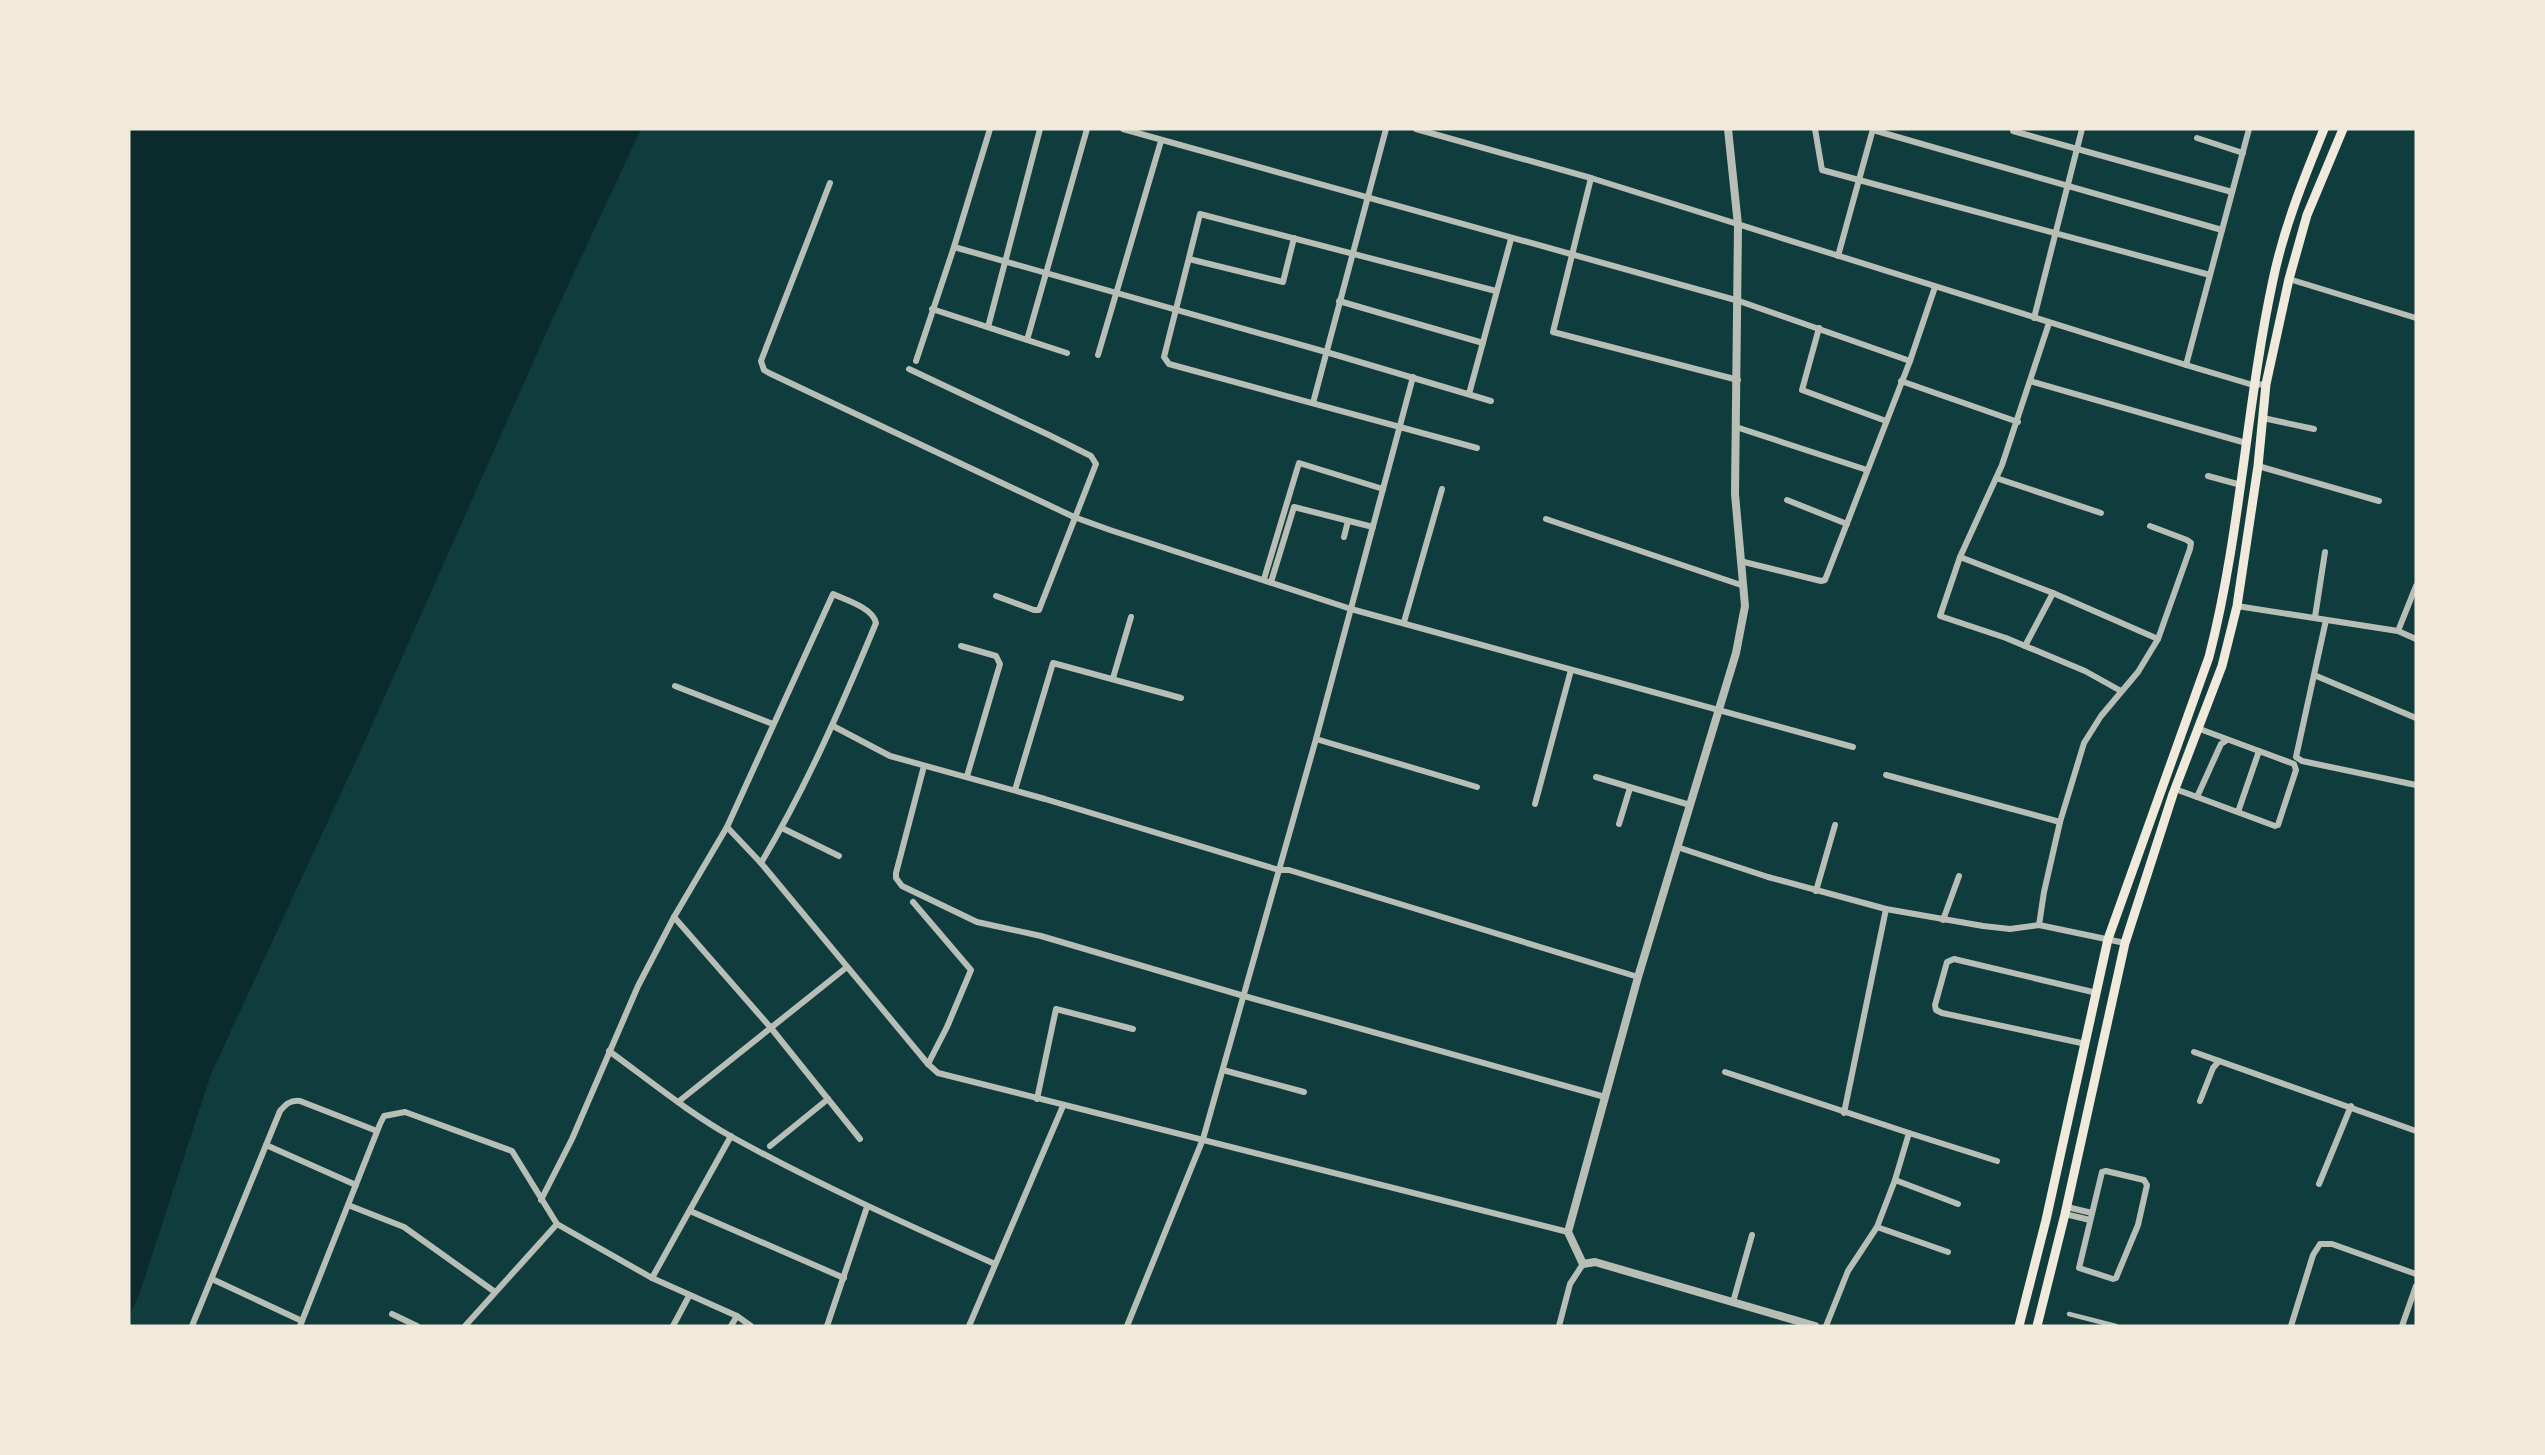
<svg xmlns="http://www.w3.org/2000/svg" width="2545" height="1455" font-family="'IBM Plex Sans',sans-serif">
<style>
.water{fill:#0a2a2b}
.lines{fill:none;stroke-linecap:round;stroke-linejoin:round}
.pedestrian{stroke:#b8beb3;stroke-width:4.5}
.minor{stroke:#b8beb3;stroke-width:6}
.tertiary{stroke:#b8beb3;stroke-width:8}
.primary{stroke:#f1e9da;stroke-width:9}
</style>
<rect width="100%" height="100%" fill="#0f3d3e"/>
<path class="water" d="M 129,129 L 641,129 L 551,322 L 360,752 L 211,1074 L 139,1295 L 129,1316 Z"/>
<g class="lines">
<path class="pedestrian" d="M 2069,1314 L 2116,1326"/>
<g class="minor">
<path d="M 1123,129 L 1739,301 L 1910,361"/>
<path d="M 1416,129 L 1591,178 L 2186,365 L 2253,385 L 2266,384"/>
<path d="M 1815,129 L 1822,170 L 2210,275"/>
<path d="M 1873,130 L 2222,230"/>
<path d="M 2013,131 L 2232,192"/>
<path d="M 2197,138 L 2243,153"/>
<path d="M 1591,178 L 1553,332 L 1738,380"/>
<path d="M 830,183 L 761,361 L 764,370 L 769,373 L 1074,517 L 1110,530 L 1351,609 L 1853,747"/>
<path d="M 954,247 L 1326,352 L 1491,401"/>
<path d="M 1838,256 L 1873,129"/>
<path d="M 1189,259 L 1283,282 L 1294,238"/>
<path d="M 2289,279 L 2416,318"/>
<path d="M 1339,301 L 1483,343"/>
<path d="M 932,309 L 1067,353"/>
<path d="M 2034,318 L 2082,129"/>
<path d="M 2049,323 L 2002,465 L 1960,557 L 1940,616 L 2006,638 L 2085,671 L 2121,691"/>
<path d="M 988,327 L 1040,129"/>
<path d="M 1819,328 L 1802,390 L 1886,421"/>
<path d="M 1027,340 L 1087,129"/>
<path d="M 1098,355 L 1161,141"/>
<path d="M 916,361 L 954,247 L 990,129"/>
<path d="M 2186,365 L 2249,129"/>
<path d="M 909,369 L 1049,435 L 1091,456 L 1096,464 L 1039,610 L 1034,610 L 996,596"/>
<path d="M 1901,381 L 2018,422"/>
<path d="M 2030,381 L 2246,443"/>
<path d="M 1469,394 L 1511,239"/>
<path d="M 1313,403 L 1386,129"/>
<path d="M 2263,418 L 2314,429"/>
<path d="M 1736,427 L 1867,470"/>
<path d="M 1477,448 L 1169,364 L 1164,357 L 1200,214 L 1496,291"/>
<path d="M 2258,466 L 2379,501"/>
<path d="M 2208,476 L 2241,485"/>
<path d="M 1996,478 L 2101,513"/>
<path d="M 1787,500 L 1847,524"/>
<path d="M 1546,519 L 1744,586"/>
<path d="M 1344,537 L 1348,521"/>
<path d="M 1960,557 L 2053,593 L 2158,639"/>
<path d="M 1740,561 L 1821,581 L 1825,580 L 1910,361 L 1935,287"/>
<path d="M 1264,579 L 1299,463 L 1383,489"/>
<path d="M 1271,582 L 1294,507 L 1373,527"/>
<path d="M 2237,606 L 2398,631 L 2416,639"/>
<path d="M 2315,617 L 2325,552"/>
<path d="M 2326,620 L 2296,757 L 2302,761 L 2416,785"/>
<path d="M 1404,622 L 1442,489"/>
<path d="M 2398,631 L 2416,586"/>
<path d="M 961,646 L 996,656 L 1000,664 L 967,776"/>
<path d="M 2025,646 L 2053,593"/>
<path d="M 2314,675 L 2416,718"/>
<path d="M 1113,678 L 1131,617"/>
<path d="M 675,686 L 773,724"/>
<path d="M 833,726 L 890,756 L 1045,799 L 1279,870 L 1289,870 L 1638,977"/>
<path d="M 2197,728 L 2259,751"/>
<path d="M 1316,739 L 1477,787"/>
<path d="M 924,766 L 896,873 L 896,878 L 902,886 L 977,922 L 1041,936 L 1244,996 L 1605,1097"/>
<path d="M 1886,775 L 2060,822"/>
<path d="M 1596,777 L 1690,805"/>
<path d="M 2175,789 L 2197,797 L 2221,744 L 2227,740"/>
<path d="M 1015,790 L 1053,663 L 1181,698"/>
<path d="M 2197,797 L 2275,826 L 2278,825 L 2296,770 L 2294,764 L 2259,751 L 2238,812"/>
<path d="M 1535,804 L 1571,670"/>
<path d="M 1619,824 L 1630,788"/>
<path d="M 727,827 L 761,863 L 928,1064 L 938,1073 L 1568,1232"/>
<path d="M 782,828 L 839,856"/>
<path d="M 1677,847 L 1768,877 L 1886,909 L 1983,926 L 2010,929 L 2039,925 L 2125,943"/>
<path d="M 1816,891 L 1835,825"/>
<path d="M 913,902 L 971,970 L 947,1027 L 928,1064"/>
<path d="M 674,917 L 771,1028 L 860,1139"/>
<path d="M 1943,920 L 1959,876"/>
<path d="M 2039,925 L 2044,892 L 2060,822 L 2084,743 L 2101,716 L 2138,672 L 2158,639 L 2190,549 L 2191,543 L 2187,540 L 2150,526"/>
<path d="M 2086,1044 L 1942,1013 L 1936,1010 L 1935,1005 L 1947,962 L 1954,959 L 2097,993"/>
<path d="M 609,1051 C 649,1080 689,1113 732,1137 C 817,1184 906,1224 995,1264"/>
<path d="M 2194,1052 L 2416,1131"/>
<path d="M 1223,1070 L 1304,1092"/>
<path d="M 1725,1072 L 1909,1133 L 1895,1180 L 1877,1227 L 1848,1271 L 1826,1326"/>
<path d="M 1037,1099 L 1056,1009 L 1133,1029"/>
<path d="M 2200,1101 L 2213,1068 L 2219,1061"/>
<path d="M 678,1102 L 847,967"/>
<path d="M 1844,1113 L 1886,909"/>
<path d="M 1909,1133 L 1997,1161"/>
<path d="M 266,1145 L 356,1185"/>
<path d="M 770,1146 L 828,1099"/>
<path d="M 2106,1171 L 2144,1180 L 2147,1185 L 2138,1225 L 2116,1278 L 2113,1279 L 2079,1268 L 2102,1172 Z"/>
<path d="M 1895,1180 L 1958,1204"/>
<path d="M 2319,1184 L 2351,1106"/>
<path d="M 541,1200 L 572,1139 L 638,986 L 674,917 L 727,827 L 833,594 C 846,600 873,608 876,623 C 842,705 807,786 761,863"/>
<path d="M 348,1205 L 404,1227 L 495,1292"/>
<path d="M 2067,1207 L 2092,1213"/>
<path d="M 690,1211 L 844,1278"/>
<path d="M 2065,1214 L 2090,1220"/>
<path d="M 1877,1227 L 1948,1252"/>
<path d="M 652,1278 L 731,1136"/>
<path d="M 212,1279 L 302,1321"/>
<path d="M 1733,1302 L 1752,1235"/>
<path d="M 392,1314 L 417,1326"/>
<path d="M 192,1326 L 280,1111 C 286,1104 290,1100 300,1101 L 377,1131"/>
<path d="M 300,1326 L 380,1124 L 384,1116 L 405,1112 L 512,1151 L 557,1224 L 652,1278 L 737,1316 L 751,1326"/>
<path d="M 465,1326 L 557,1224"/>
<path d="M 673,1326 L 689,1296"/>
<path d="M 731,1326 L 737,1316"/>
<path d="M 827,1326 L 867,1207"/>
<path d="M 969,1326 L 1063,1106"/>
<path d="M 1127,1326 L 1203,1139 L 1316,739 L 1413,377"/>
<path d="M 1559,1326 L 1570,1284 L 1583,1264"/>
<path d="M 2291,1326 L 2313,1255 L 2320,1244 L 2332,1244 L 2416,1274"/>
<path d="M 2402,1326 L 2416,1286"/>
</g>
<path class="tertiary" d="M 1728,129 L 1738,225 L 1735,494 L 1745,606 L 1736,653 L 1638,977 L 1568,1232 L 1583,1264 L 1595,1262 L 1815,1326"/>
<g class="primary">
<path d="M 2019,1326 L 2046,1220 L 2108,939 L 2209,657 C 2241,533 2246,405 2273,280 C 2284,227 2304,178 2324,129"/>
<path d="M 2037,1326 L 2065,1214 L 2125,943 L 2173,794 L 2222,666 L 2237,606 L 2258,466 L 2266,384 L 2289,279 L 2307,215 L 2343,129"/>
</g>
</g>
<rect width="2545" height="1455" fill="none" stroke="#f1e9da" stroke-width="261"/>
</svg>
